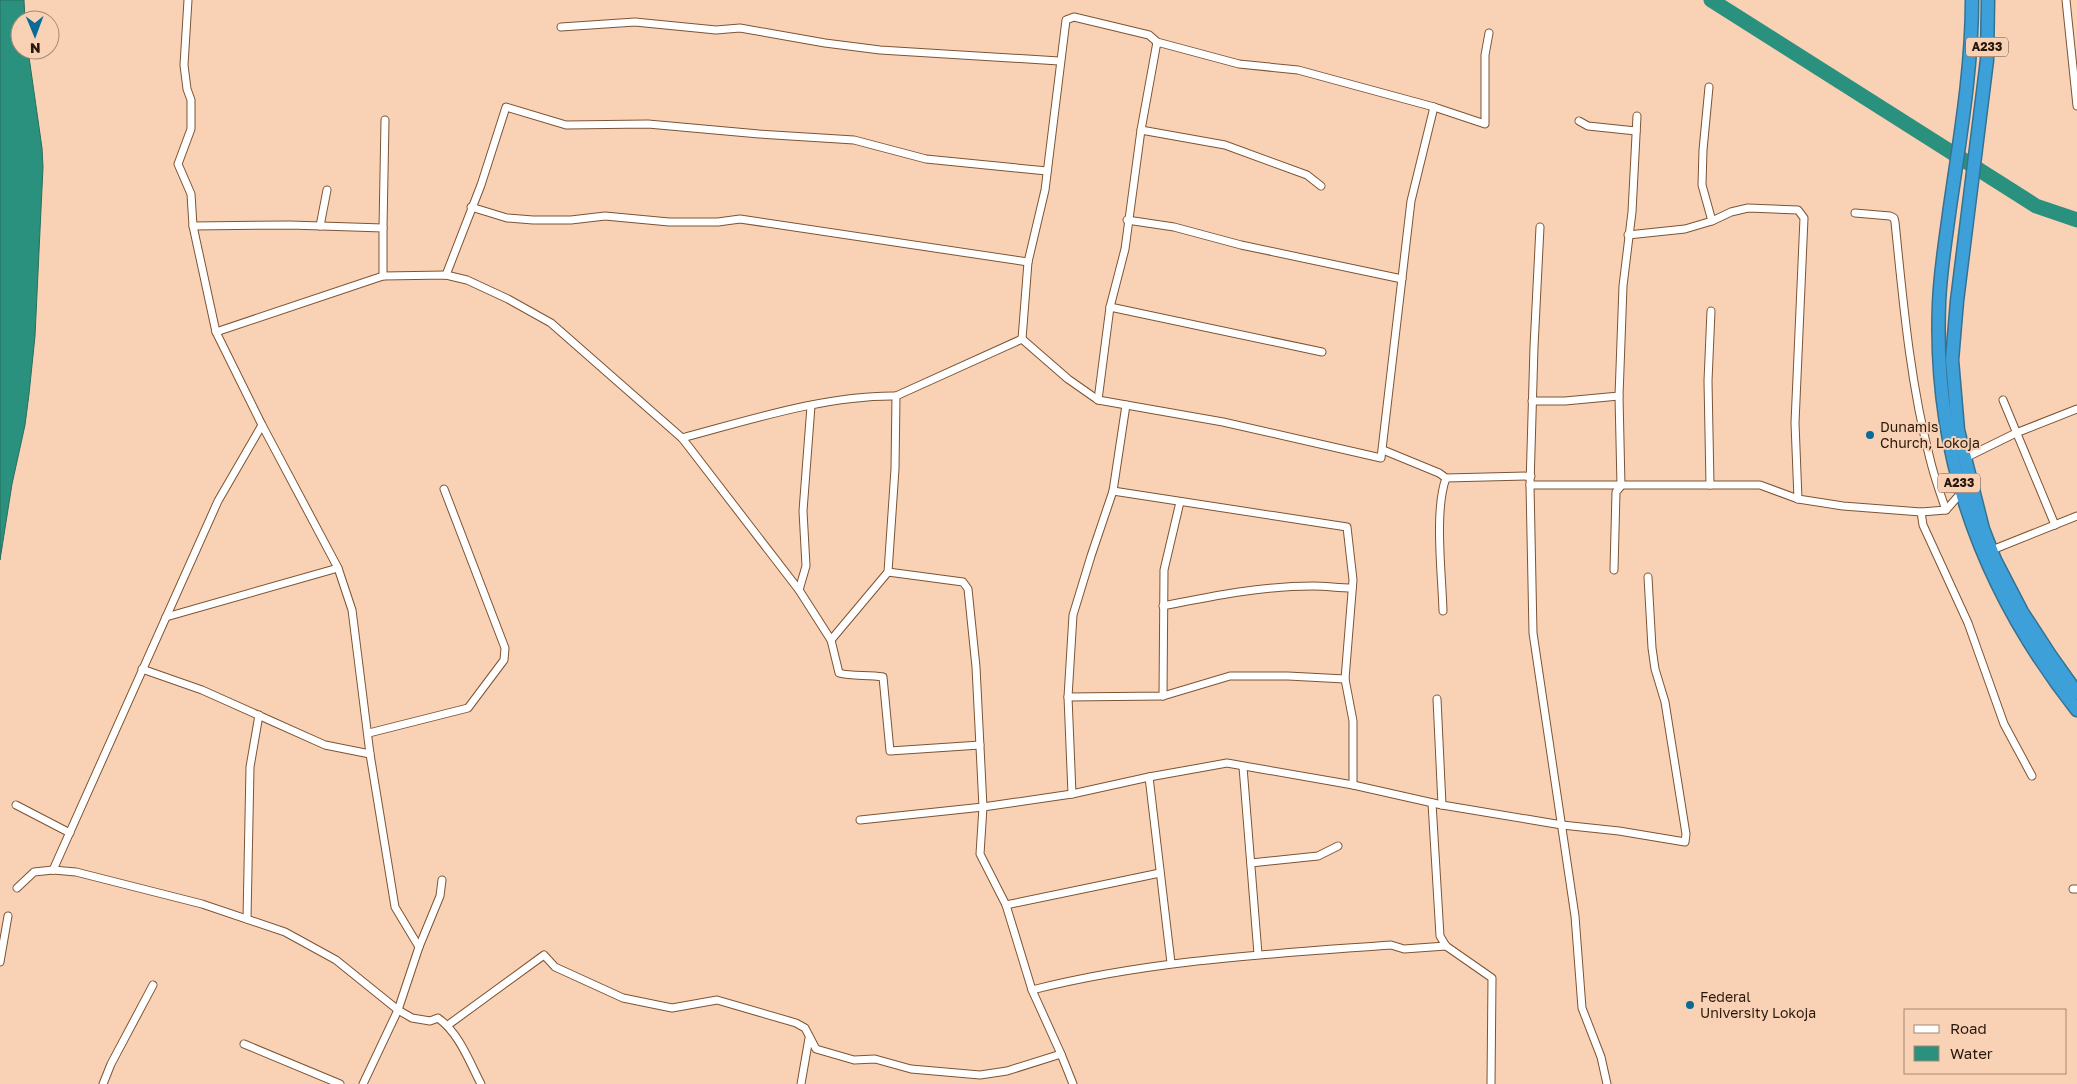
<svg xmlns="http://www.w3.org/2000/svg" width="2077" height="1084" font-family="'Golos Text',sans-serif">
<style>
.water{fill:#2b917f;stroke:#2b6d5c}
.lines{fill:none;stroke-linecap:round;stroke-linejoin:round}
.river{stroke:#2b917f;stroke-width:15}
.street-casing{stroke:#7d5433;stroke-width:9}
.highway-casing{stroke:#377190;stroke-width:15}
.street{stroke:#fff;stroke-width:7}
.highway{stroke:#3ea0d8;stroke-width:12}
.poi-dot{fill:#0a6b99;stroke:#f9d2b6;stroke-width:2}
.labels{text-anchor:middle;stroke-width:4;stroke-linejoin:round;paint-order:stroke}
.shield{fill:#f9d2b6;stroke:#68503e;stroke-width:1}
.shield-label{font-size:12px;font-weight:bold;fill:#2a190b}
.poi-label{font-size:14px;fill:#2a190b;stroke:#f9d2b6;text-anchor:start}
</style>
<rect width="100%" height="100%" fill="#f9d2b6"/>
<!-- water -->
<path class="water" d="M 0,0 L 24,0 L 25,20 L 20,20 L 20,50 L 28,50 L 42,148 L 43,167 L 35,336 L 29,394 L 25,425 L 12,484 L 0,560 Z"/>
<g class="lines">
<!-- river -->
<path class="river" d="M 1711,0 L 2036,206 L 2077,220"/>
<!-- street casing -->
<g class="street-casing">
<g id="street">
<path d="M 188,0 L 184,65 L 187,89 L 191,100 L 191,129 L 178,164 L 191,194 L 193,226"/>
<path d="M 2066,0 L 2077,106"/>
<path d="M 561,27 L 635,22 L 716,30 L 740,28 L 825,43 L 880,50 L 1059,61"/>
<path d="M 1709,87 L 1703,150 L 1702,185 L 1712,221"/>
<path d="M 1579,121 L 1588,126 L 1636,131"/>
<path d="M 1141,130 L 1225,145 L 1307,175 L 1321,186"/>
<path d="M 471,207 L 507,218 L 533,220 L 571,220 L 605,216 L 669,222 L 718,222 L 740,219 L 1028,262"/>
<path d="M 1855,213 L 1890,216 L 1894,218 L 1895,222 C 1903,301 1910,382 1930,459 C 1934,476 1940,493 1946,510"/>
<path d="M 1127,220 L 1174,227 L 1241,245 L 1402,279"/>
<path d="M 320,226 L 327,190"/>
<path d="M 383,228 L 385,120"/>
<path d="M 1628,235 L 1685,229 L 1712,221 L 1731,212 L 1748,208 L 1798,210 L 1804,218 L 1795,423 L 1798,499"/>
<path d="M 446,275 L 481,185 L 506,107 L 566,125 L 648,124 L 759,134 L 854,140 L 926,159 L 1047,171"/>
<path d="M 1110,307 L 1322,352"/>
<path d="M 216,332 L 383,276 L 446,275 L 467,280 L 508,299 L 551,323 L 682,438 L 799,590 L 831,640 L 888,572 L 895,469 L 896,396"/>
<path d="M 1022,339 L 1028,262 L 1045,190 L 1066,20 L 1074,17 L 1149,35 L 1157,42 L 1239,64 L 1298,70 L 1434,107 L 1485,124 L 1485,55 L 1489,33"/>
<path d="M 1022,339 L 1068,379 L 1098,400 L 1223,422 L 1381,458 L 1411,201 L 1434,107"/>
<path d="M 1098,400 L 1110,307 L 1125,249 L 1141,130 L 1157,42"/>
<path d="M 2003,400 L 2055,525"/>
<path d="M 1532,401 L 1565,401 L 1619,396"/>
<path d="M 682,438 C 750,420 826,395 896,396 L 1022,339"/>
<path d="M 1383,450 L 1439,473 L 1446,478 L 1531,476"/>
<path d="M 1965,458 L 2016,433 L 2077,409"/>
<path d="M 1530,485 L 1534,347 L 1540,227"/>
<path d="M 1710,485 L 1708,381 L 1711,311"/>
<path d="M 1113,491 L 1347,527 L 1353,580 L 1345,679 L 1353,721 L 1353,785"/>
<path d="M 1921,512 L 1923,525 L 1968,623 L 2004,724 L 2032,776"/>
<path d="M 1992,550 L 2077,516"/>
<path d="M 1614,570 L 1616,492 L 1621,486 L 1619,396 L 1623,286 L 1632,212 L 1637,116"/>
<path d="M 888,572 L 963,582 L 968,589 L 976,667 L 983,807 L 980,854 L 1006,905 L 1032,990 L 1061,1054 L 1073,1084"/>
<path d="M 799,590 L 806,566 L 803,511 L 811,406"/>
<path d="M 1163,606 C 1213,596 1262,586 1313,586 C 1326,586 1339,588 1352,588"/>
<path d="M 1443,611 C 1442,574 1434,511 1446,478"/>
<path d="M 166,617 L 338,568"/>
<path d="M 831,640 L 839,673 C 853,677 868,674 883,677 L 890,751 L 980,745"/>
<path d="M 142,669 L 202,690 L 325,745 L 370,754"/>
<path d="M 1163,696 L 1164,570 L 1180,502"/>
<path d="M 1068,697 L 1163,696 L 1230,676 L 1288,676 L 1345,679"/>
<path d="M 1437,699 L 1442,805"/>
<path d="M 369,733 L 468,708 L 504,660 L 505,648 L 444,489"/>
<path d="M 1243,767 L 1258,954"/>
<path d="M 1149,777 L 1171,963"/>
<path d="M 1072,794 L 1068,697 L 1073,615 L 1091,556 L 1113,491 L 1126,405"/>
<path d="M 1432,803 L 1440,936 L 1446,946 L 1492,978 L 1491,1084"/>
<path d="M 16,805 L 70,833"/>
<path d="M 860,820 L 983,807 L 1072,794 L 1149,777 L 1227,763 L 1353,785 L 1442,805 L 1562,825 L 1619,831 L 1685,842 L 1686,834 L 1665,702 L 1655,669 L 1652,648 L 1648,577"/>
<path d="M 1251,863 L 1318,856 L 1338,846"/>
<path d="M 53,870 L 218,501 L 262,425"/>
<path d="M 17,888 L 34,872 L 53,870 L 76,872 L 202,904 L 285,932 L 336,960 L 398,1010 L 412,1018 L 430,1021 L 438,1018 C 459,1033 469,1061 481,1084"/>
<path d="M 2073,889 L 2077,889"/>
<path d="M 1006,905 L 1160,873"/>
<path d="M 247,919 L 250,767 L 259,715"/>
<path d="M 419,947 L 440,896 L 442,880"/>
<path d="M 0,962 L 8,916"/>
<path d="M 1032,990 C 1150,960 1270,954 1391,945 L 1404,949 L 1446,946"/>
<path d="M 448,1025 L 544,955 L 555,967 L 623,998 L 672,1008 L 717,1000 L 796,1023 L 805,1028 L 816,1049 L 854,1060 L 875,1059 L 911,1069 L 980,1075 L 1007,1071 L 1061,1054"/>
<path d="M 244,1044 L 340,1084"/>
<path d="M 103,1084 L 111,1064 L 153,985"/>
<path d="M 363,1084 L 398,1010 L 419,947 L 395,907 L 370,754 L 352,610 L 338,568 L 262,425 L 216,332 L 193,226 L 290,225 L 383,228 L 383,276"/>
<path d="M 801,1084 L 809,1038"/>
<path d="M 1607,1084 L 1601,1057 L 1582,1008 L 1575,916 L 1533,633 L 1530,485 L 1760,485 L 1798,499 L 1843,506 L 1921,512 L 1946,510 L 1961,493"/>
</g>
</g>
<!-- highway casing -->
<g class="highway-casing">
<g id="highway">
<path d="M 1972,0 C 1972,72 1959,143 1949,214 C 1945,244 1940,274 1939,304 C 1933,457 1983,591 2077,710"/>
<path d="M 1988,0 L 1987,60 L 1957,301 L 1952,360 L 1958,430 L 1983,529 L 1995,560 L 2022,612 L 2050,655 L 2077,693"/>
</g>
</g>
<!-- street -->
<use href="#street" class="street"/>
<!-- highway -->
<use href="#highway" class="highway"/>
</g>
<!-- markers -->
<g class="poi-dot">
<circle cx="1870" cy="435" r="5"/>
<circle cx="1690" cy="1005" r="5"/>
</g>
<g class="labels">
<!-- shield labels -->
<g class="shield">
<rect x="1966" y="37.5" width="42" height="19" rx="4"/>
<rect x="1938" y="473.5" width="42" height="19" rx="4"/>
</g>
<g class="shield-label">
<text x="1987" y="51">A233</text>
<text x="1959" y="487">A233</text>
</g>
<!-- poi labels -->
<g class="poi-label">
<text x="1880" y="432">Dunamis<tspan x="1880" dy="16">Church, Lokoja</tspan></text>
<text x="1700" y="1002">Federal<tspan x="1700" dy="16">University Lokoja</tspan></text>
</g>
</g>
<!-- legend -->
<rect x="1904" y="1009" width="162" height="65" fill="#f9d2b6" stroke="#a68872"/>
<rect x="1914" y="1025" width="25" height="8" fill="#ffffff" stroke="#a68872"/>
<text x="1950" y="1034" font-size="15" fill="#2a190b">Road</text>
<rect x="1914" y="1046" width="25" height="15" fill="#2b917f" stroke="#a68872"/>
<text x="1950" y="1059" font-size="15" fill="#2a190b">Water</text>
<!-- north arrow -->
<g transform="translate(35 35) rotate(179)"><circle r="24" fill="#f9d2b6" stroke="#a68872"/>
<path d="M0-4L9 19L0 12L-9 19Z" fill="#0a6b99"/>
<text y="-8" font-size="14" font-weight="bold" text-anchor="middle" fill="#2a190b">N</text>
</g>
</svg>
